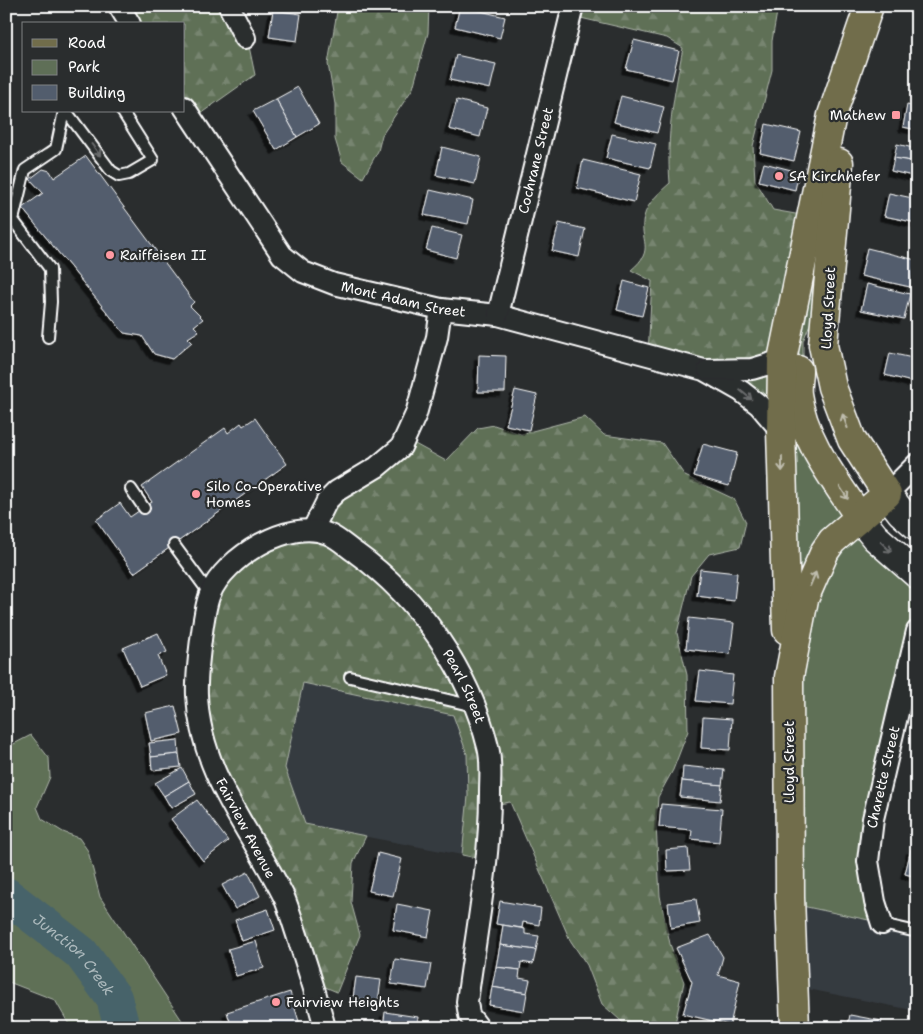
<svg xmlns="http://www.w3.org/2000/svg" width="923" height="1034" font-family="'Shantell Sans',sans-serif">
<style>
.built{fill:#363b41}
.green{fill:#5f6f57;stroke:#afb7ab}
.forest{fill:url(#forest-firs);stroke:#afb7ab}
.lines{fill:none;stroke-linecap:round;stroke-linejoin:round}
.river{stroke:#46646a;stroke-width:36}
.building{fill:#525d6d;stroke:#fff;filter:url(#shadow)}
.service-casing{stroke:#fff;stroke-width:14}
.minor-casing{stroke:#fff;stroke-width:24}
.secondary-casing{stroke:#fff;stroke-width:31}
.primary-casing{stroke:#fff;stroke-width:31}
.service{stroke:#2a2d2e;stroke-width:10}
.minor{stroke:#2a2d2e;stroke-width:20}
.secondary{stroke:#2a2d2e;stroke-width:28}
.primary{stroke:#716d4b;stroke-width:28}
.oneway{stroke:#6a6c6d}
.oneway2{stroke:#bfbdae}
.poi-dot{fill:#ff9aa2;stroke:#2a2d2e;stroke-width:2}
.labels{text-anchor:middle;stroke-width:4.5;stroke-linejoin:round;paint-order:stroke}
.poi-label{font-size:14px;fill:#fff;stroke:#2a2d2e;text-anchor:start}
.street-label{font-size:14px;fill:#fff;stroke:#2a2d2e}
.water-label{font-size:15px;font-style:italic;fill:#acb9bc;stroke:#2a2d2e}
</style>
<defs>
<pattern id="forest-firs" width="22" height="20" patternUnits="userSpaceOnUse" patternTransform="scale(1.25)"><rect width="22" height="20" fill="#5f6f57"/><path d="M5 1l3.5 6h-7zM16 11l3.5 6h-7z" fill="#778570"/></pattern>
<filter id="shadow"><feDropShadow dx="-4.5" dy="4.5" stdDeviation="0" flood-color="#0009"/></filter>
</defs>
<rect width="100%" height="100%" fill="#2a2d2e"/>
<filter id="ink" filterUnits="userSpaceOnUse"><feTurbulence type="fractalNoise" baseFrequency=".02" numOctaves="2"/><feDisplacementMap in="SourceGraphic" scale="10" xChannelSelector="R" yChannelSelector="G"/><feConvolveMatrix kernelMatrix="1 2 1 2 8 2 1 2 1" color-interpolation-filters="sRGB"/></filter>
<g filter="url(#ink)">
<!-- built -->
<g class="built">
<path d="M 302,683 L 454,715 L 467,754 L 468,796 L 462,855 L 305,825 L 285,768 Z"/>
<path d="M 802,906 L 917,931 L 917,1011 L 803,988 Z"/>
</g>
<!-- green -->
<g class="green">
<path d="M 835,221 L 821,297 L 803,341 L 803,392 L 811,432 L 917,575 L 917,636 L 875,819 L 883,923 L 802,906 L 784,380 L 801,286 Z"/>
<path d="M 31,735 L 49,758 L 50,777 L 37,807 L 42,819 L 63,832 L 79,838 L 88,851 L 100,897 L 187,1028 L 71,1028 L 55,1000 L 6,981 L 6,748 Z"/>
</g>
<!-- forest -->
<g class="forest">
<path d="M 117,6 L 231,6 L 247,37 L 255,75 L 190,121 L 184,111 L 184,24 L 128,24 Z"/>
<path d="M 338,6 L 429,6 L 428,33 L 413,88 L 382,135 L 378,151 L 363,178 L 342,162 L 335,139 L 335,104 L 328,64 Z"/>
<path d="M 574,6 L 778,6 L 772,41 L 772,70 L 753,146 L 755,180 L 773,210 L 835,221 L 801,286 L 787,436 L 741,392 L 648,355 L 652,281 L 631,270 C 657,249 638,240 644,217 C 647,203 660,192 670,183 C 666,135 674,95 683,48 L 667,38 L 572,16 Z"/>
<path d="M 585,417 L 604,435 L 662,443 L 685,476 L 734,499 L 746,522 L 740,547 L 709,554 L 691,576 L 677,633 L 687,675 L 688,731 L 673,770 L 658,797 L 656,825 L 660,896 L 670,944 L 684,982 L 674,1028 L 629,1028 L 602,1004 L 587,965 L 570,940 L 510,802 L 488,806 L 486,860 L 462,855 L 468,796 L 467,754 L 453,715 L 303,683 L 285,768 L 305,824 L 366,836 L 353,863 L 351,902 L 360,935 L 337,992 L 311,981 L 250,843 L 195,693 L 225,569 L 312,528 L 404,438 L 446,461 L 478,428 L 494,425 L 521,434 Z"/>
</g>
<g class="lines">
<!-- river -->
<path class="river" id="s1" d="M 6,895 L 81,953 L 114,998 L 122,1028"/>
</g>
<!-- building -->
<g class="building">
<path d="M 460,6 L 505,17 L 500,38 L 455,27 Z"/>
<path d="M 273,10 L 301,14 L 297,41 L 269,37 Z"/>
<path d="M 6,17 L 10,18 L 6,36 Z"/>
<path d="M 634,40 L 679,51 L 672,80 L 626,69 Z"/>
<path d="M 456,55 L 496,64 L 490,89 L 450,80 Z"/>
<path d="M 298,87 L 319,124 L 297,137 L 276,99 Z"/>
<path d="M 621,96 L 664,107 L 657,133 L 614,122 Z"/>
<path d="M 276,99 L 297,137 L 276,150 L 253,111 Z"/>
<path d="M 457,100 L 487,108 L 480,137 L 449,129 Z"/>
<path d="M 907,105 L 917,107 L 917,130 L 903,127 Z"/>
<path d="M 766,124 L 801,132 L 794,161 L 760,153 Z"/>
<path d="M 612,134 L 656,144 L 650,168 L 606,158 Z"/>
<path d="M 897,144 L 917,149 L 917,162 L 894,158 Z"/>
<path d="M 442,147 L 481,157 L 475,184 L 436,175 Z"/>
<path d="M 86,156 L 194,302 L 190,306 L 203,319 L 194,326 L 199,331 L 188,338 L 192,342 L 172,359 L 154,354 L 142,336 L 124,333 L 22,208 L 43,193 L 30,179 L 43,169 L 50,171 L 54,178 Z"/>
<path d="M 894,158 L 917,162 L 917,177 L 891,171 Z"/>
<path d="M 583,160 L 641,174 L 634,202 L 577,188 Z"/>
<path d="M 764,163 L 799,172 L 795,190 L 759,181 Z"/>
<path d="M 430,190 L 473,200 L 468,224 L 424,215 Z"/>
<path d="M 889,193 L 917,199 L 917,223 L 884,216 Z"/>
<path d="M 559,223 L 585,229 L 579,257 L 552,251 Z"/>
<path d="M 432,228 L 462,235 L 456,258 L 426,250 Z"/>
<path d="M 867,248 L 916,260 L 910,287 L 861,276 Z"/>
<path d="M 624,281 L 649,288 L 642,316 L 617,310 Z"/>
<path d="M 867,284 L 910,294 L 904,319 L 861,310 Z"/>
<path d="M 890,353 L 917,359 L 912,382 L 885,375 Z"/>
<path d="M 479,355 L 506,356 L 505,392 L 478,392 Z"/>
<path d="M 515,390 L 537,395 L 529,430 L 506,425 Z"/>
<path d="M 255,418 L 287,464 L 134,573 L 96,520 L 120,503 L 130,517 L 152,502 L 142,487 L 225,428 L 228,433 L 241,423 L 243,426 Z"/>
<path d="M 703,444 L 737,453 L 729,486 L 694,476 Z"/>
<path d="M 700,569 L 737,573 L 734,601 L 697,596 Z"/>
<path d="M 689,618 L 734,623 L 730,654 L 686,649 Z"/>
<path d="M 158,633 L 167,652 L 158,656 L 166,675 L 140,686 L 123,648 Z"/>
<path d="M 700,671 L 733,675 L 730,704 L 696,701 Z"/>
<path d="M 175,706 L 182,734 L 151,741 L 145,713 Z"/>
<path d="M 703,717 L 732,719 L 730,750 L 701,748 Z"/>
<path d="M 178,740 L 179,754 L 151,757 L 149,743 Z"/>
<path d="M 179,754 L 181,767 L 152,770 L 151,757 Z"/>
<path d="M 683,766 L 724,770 L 722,785 L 682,781 Z"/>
<path d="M 182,768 L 189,781 L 164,796 L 155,783 Z"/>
<path d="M 189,781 L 196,794 L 171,808 L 164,796 Z"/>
<path d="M 682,781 L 722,785 L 720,801 L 680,797 Z"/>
<path d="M 197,800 L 228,841 L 203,861 L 171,819 Z"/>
<path d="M 661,804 L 722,809 L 719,842 L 691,839 L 692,830 L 659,827 Z"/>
<path d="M 688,848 L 690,870 L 667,871 L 666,850 Z"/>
<path d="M 911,849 L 917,851 L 917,877 L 905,874 Z"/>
<path d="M 378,853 L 402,859 L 393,896 L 369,891 Z"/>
<path d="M 248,872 L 260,896 L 235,909 L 222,885 Z"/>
<path d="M 696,899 L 700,923 L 671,928 L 668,903 Z"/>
<path d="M 500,901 L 541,908 L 539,925 L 523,922 L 522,928 L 496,924 Z"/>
<path d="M 397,904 L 433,911 L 428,937 L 393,930 Z"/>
<path d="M 268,909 L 275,930 L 242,941 L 235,920 Z"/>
<path d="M 503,925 L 525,929 L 525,934 L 539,936 L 536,950 L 500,945 Z"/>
<path d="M 710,935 L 723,957 L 718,975 L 740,981 L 730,1025 L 683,1014 L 692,982 L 676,948 Z"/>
<path d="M 256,941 L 264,968 L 236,976 L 228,949 Z"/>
<path d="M 500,945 L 536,950 L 533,964 L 521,962 L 520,970 L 496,967 Z"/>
<path d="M 395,959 L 431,964 L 427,989 L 391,984 Z"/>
<path d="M 496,967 L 520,970 L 519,978 L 530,980 L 527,993 L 492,987 Z"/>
<path d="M 356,977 L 381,980 L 378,1002 L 353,998 Z"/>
<path d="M 492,987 L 527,993 L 524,1011 L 489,1005 Z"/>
<path d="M 290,992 L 301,1028 L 232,1028 L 227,1012 Z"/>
<path d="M 6,1010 L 17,1028 L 6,1028 Z"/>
<path d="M 385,1012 L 418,1017 L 417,1028 L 383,1028 Z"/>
<path d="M 850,1015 L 882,1021 L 880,1028 L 847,1028 Z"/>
</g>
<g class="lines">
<!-- service casing -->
<g class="service-casing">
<g id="service">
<path d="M 66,111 L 111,171 L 119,176 L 129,174 L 153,160 L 122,111"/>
<path d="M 48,337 L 51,302 L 50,269 L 13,220 L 25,170 L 56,149 L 64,111"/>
<path d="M 131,489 L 144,508"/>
<path d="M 174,545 L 210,594"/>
<path d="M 350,677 L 474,706"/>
<path d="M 882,924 L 917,932"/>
</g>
</g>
<!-- minor casing -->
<g class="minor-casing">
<g id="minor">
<path d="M 119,6 L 130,24"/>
<path d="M 229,6 L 245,38"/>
<path id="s2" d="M 184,107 L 282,255 L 303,272 L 334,284 L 441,309 L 498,315 L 704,370 L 741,391 L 759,405 L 781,431"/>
<path id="s3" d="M 498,315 L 573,6"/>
<path d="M 708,370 L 752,369 L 782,360"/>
<path d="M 887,494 L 917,464"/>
<path d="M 313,529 L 327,501 L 337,491 L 377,467 L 401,447 L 416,414 L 437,337 L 441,309"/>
<path id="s4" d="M 882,924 L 875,902 L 868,861 L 873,819 L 917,631"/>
<path id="s5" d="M 325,1028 C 317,996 307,966 297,935 C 293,923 289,909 284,897 C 251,830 200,774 197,695 C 196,676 203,611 210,594 C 225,557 290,518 328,534 C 338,538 347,547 356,553 C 419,598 470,672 488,747 C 492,762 490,778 490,793 C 490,864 476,932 467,1002 L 469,1015 L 479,1028"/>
</g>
</g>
<!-- secondary casing -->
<g class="secondary-casing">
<g id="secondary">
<path d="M 887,494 L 901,512 L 917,526"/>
<path d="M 860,518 L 875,537 L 917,574"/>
</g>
</g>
<!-- primary casing -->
<g class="primary-casing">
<g id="primary">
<path d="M 798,370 C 798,378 796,386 797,394 C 803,440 835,480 860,518"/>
<path d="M 787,630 L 781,431 L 782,360 L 832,115 L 869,6"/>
<path d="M 795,1028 L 790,897 L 789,677 L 804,599 L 825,551 L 832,541 L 887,494 L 852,440 L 832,387 L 823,345 L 839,163"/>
</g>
</g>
<!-- service -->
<use href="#service" class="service"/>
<!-- minor -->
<use href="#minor" class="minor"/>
<!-- secondary -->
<use href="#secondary" class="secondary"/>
<!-- primary -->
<use href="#primary" class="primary"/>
</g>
<!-- one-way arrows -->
<defs><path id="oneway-shaft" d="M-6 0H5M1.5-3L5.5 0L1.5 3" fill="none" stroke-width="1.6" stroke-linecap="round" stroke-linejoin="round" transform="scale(1.25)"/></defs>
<g class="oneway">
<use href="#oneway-shaft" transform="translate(96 150) rotate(53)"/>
<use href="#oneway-shaft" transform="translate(746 395) rotate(39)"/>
<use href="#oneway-shaft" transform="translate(886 547) rotate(44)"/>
</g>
<g class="oneway2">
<use href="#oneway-shaft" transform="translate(845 421) rotate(-110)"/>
<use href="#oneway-shaft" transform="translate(782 464) rotate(89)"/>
<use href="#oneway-shaft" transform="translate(844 493) rotate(57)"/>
<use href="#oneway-shaft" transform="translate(813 579) rotate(-67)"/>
</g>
</g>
<!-- markers -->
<g class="poi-dot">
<rect x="891" y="110" width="10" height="10" rx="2.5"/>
<circle cx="779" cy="176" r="5"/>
<circle cx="110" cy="255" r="5"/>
<circle cx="196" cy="494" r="5"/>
<circle cx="276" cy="1002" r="5"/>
</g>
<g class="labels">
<!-- poi labels -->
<g class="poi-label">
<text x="886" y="120" text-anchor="end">Mathew</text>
<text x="789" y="181">SA Kirchhefer</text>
<text x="120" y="260">Raiffeisen II</text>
<text x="206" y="491">Silo Co-Operative<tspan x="206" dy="16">Homes</tspan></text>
<text x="286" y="1007">Fairview Heights</text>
</g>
<!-- street labels -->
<g class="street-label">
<text dy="5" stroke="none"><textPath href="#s3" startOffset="159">Cochrane Street</textPath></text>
<text dy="5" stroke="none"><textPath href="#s2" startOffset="309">Mont Adam Street</textPath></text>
<text transform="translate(828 308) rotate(-87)" y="5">Lloyd Street</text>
<text dy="5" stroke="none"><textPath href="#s5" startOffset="812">Pearl Street</textPath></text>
<text transform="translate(789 762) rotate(-90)" y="5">Lloyd Street</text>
<text dy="5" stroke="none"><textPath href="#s4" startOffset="150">Charette Street</textPath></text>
<text transform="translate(246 828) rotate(62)" y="5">Fairview Avenue</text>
</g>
<!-- water labels -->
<g class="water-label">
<text dy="5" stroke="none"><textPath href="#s1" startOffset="91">Junction Creek</textPath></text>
</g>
</g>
<!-- margin -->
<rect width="923" height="1034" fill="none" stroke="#2a2d2e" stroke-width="25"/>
<rect x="12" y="12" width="898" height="1009" fill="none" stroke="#fff" stroke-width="2" filter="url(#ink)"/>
<!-- legend -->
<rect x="22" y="22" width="162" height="90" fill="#2a2d2e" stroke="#7f8182"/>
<rect x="32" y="39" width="25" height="8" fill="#716d4b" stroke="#7f8182"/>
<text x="68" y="48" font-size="15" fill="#ffffff">Road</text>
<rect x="32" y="60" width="25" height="15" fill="#5f6f57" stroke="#7f8182"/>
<text x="68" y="72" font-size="15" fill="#ffffff">Park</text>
<rect x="32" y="85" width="25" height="15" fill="#525d6d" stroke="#7f8182"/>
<text x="68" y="98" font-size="15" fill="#ffffff">Building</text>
</svg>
